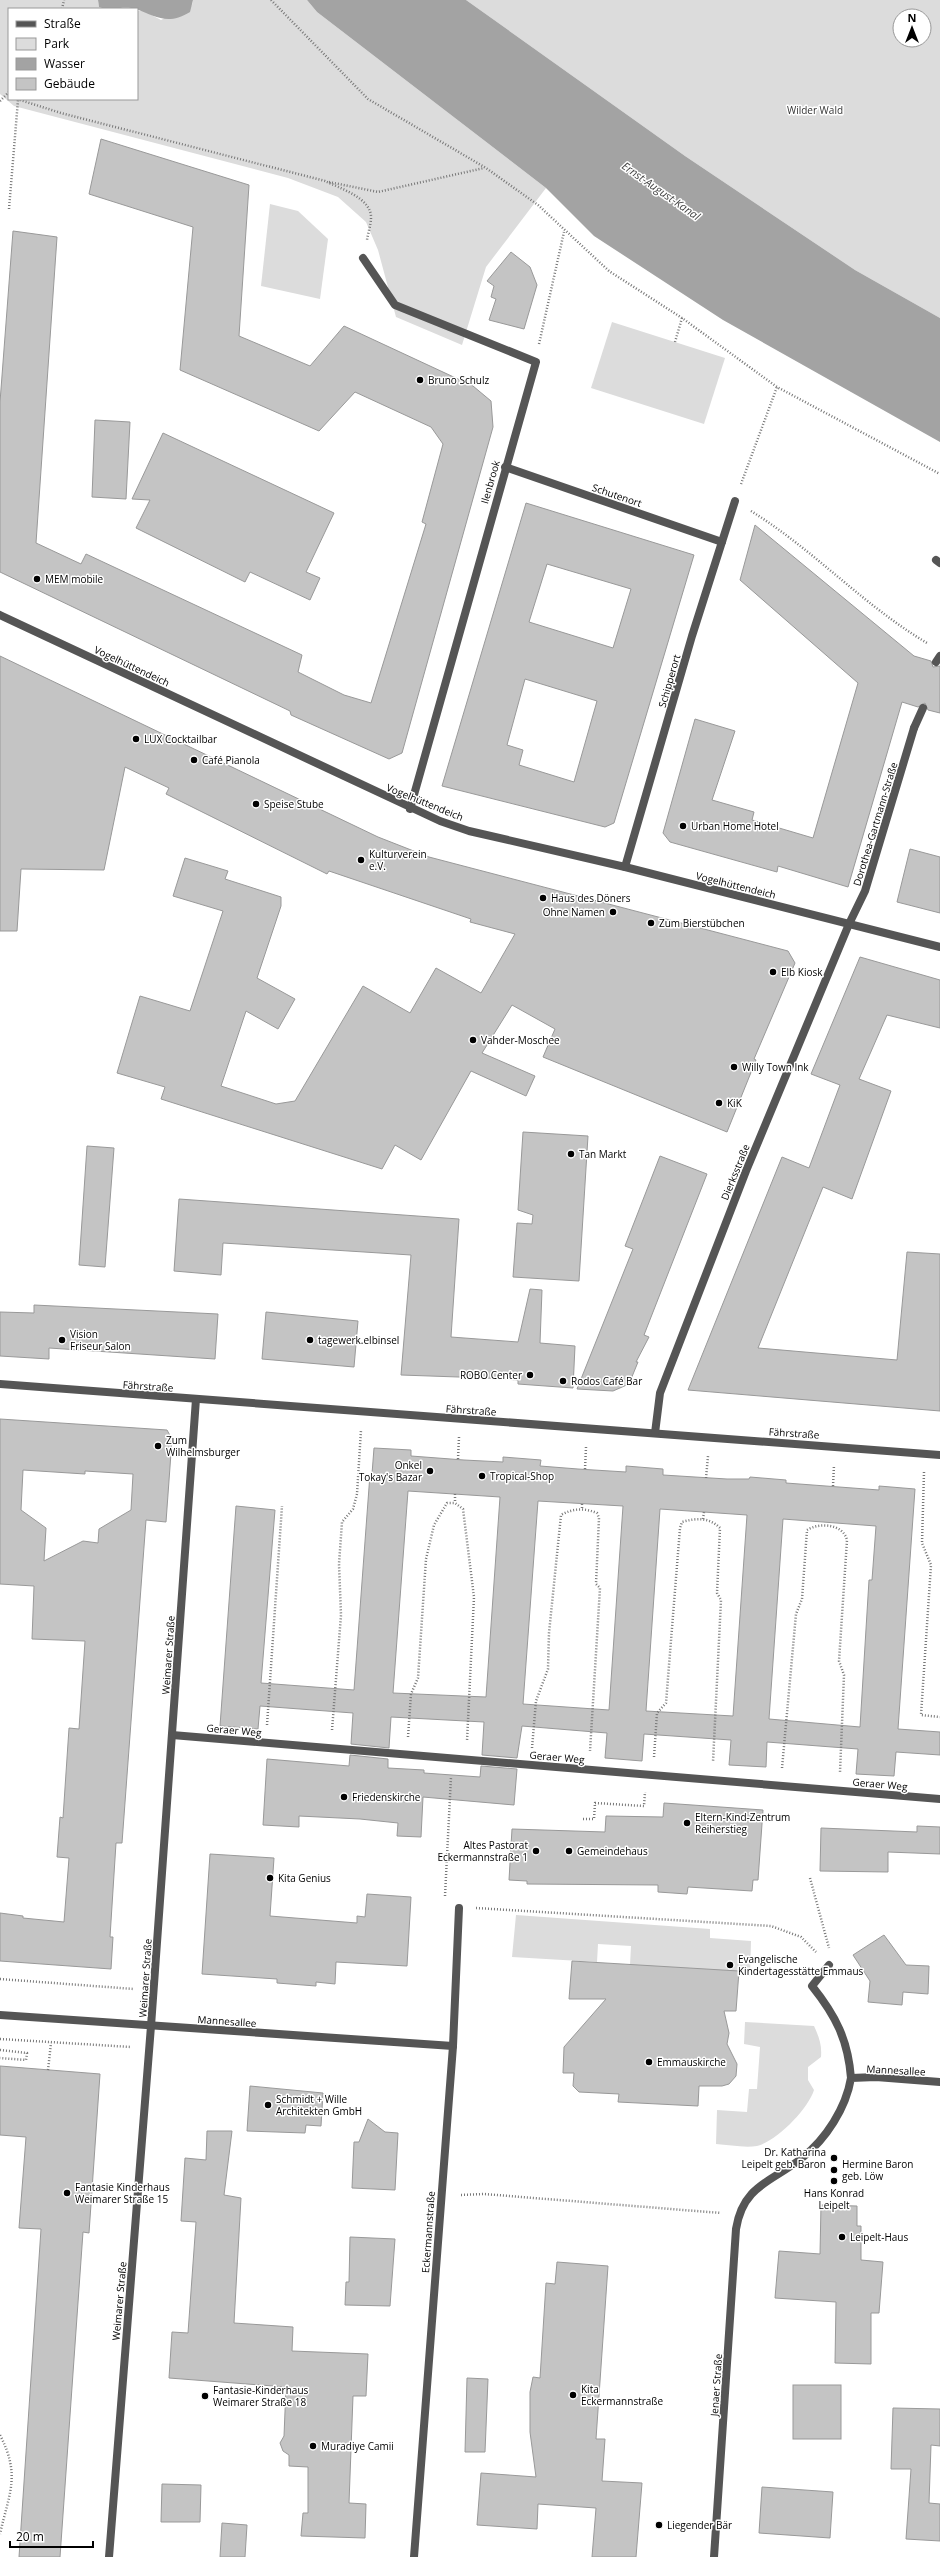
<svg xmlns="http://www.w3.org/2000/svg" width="940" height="2557" font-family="'Open Sans',sans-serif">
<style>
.green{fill:#dcdcdc;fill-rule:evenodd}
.water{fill:#a3a3a3}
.building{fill:#c4c4c4;stroke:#999;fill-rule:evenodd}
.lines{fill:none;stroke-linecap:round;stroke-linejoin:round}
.path{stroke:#777;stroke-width:2.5;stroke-dasharray:1 2;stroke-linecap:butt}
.lane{stroke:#555;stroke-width:8}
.street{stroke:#555;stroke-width:8}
.poi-dot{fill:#000;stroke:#fff;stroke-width:1.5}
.labels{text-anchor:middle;stroke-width:3;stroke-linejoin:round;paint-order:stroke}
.park-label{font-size:10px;fill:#333;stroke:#fff}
.poi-label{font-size:10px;fill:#000;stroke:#fff;text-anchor:start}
.street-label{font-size:10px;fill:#000;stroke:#fff}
.water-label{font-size:11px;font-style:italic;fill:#444;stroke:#fff}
</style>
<rect width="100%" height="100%" fill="#fff"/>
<!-- green -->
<g class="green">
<path d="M 0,0 L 98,0 L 99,7 L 105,9 L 9,9 L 9,99 L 137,99 L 137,11 L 144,11 L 161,20 L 192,5 L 193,0 L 307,0 L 317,12 L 546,188 L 486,267 L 462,345 L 396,317 L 378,250 L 366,222 L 338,197 L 288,178 L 14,106 L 0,94 Z"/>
<path d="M 466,0 L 940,0 L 940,318 L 855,270 L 685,156 ZM 900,16 L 924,16 L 924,40 L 900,40 Z"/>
<path d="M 270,204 L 298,211 L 328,239 L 320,299 L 261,286 Z"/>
<path d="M 612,322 L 725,358 L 704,424 L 591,388 Z"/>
<path d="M 516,1915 L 710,1929 L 710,1938 L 751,1941 L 750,1976 L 630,1965 L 631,1946 L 598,1944 L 597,1962 L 512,1957 Z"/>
<path d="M 745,2022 L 814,2026 C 819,2037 822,2045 821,2057 L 808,2067 L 808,2080 L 814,2090 C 808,2109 777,2141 757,2146 C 745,2148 729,2145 716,2144 L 717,2110 L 747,2112 L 749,2089 L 757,2089 L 760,2047 L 744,2044 Z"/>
</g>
<!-- water -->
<g class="water">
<path d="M 98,0 L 193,0 L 190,12 C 167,26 156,16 136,9 C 127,6 113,9 105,9 L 99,7 Z"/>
<path d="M 307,0 L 466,0 L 685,156 L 855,270 L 940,318 L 940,442 L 723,320 L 594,236 L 546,188 L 317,12 Z"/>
</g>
<!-- building -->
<g class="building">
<path d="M 101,139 L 249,185 L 239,336 L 310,366 L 344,326 L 473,386 L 491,401 L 493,427 L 402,753 L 389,759 L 291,715 L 290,711 L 0,572 L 0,402 L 13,231 L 57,237 L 36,543 L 81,564 L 86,554 L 302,655 L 298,672 L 344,695 L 371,703 L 426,524 L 422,522 L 443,444 L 431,427 L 355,392 L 319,431 L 180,370 L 193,227 L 89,194 Z"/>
<path d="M 511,252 L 530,267 L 537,285 L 524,329 L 489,320 L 496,299 L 491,297 L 494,286 L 487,281 Z"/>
<path d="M 95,420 L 130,422 L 126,499 L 92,497 Z"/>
<path d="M 163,433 L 334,513 L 306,572 L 320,578 L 310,600 L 250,572 L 245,582 L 136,528 L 150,500 L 132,499 Z"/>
<path d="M 526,503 L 694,555 L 614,823 L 605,827 L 442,786 ZM 547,564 L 631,589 L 613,648 L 529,622 ZM 525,679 L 597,701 L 574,782 L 519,765 L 523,750 L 507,745 Z"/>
<path d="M 755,525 L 914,656 L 931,661 L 933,667 L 940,666 L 940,713 L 928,710 L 925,703 L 918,707 L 902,702 L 848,887 L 778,866 L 777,872 L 670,842 L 663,833 L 695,719 L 735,731 L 712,800 L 754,812 L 752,820 L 813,838 L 858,683 L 740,580 Z"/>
<path d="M 0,656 L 378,837 L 429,857 L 788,951 L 795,963 L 754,1059 L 756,1060 L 727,1132 L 543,1057 L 555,1029 L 512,1005 L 482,1053 L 535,1076 L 526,1096 L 471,1071 L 421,1160 L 395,1145 L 382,1169 L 161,1099 L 165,1087 L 117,1073 L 140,996 L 190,1011 L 223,911 L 173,896 L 185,858 L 228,871 L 225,879 L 281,897 L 281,906 L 257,978 L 295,999 L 278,1029 L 246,1011 L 221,1086 L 276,1104 L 295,1101 L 363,986 L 410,1013 L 436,968 L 481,993 L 515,934 L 470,922 L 471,919 L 329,871 L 327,874 L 166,794 L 169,788 L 125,767 L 104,870 L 21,869 L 17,931 L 0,931 Z"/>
<path d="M 910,849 L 940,857 L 940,913 L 897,902 Z"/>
<path d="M 860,957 L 940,980 L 940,1028 L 887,1015 L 859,1079 L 891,1091 L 852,1199 L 823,1187 L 758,1348 L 897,1360 L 907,1252 L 940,1254 L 940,1411 L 688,1390 L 782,1157 L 809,1168 L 840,1085 L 811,1074 Z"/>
<path d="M 523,1132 L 588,1136 L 579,1281 L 513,1277 L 517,1223 L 532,1224 L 533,1215 L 518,1210 Z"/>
<path d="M 87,1146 L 114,1148 L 105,1267 L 79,1265 Z"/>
<path d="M 660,1156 L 707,1174 L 644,1335 L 649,1337 L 636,1362 L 638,1362 L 629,1384 L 613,1391 L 577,1389 L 633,1249 L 625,1246 Z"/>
<path d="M 179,1199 L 459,1219 L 451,1337 L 518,1342 L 530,1289 L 542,1290 L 540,1343 L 575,1346 L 573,1388 L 518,1384 L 518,1380 L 487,1378 L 401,1375 L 411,1255 L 223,1243 L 221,1275 L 174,1271 Z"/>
<path d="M 34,1305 L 218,1314 L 215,1359 L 49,1348 L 49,1359 L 0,1356 L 0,1312 L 34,1313 Z"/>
<path d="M 266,1312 L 358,1321 L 354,1367 L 262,1359 Z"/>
<path d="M 0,1419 L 167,1430 L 172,1439 L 166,1522 L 146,1520 L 122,1843 L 116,1843 L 110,1937 L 113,1937 L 111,1969 L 0,1961 L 0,1913 L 23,1916 L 23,1918 L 64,1922 L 69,1858 L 57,1857 L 60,1817 L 63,1818 L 69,1728 L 79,1729 L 85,1641 L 32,1639 L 34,1586 L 0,1584 ZM 23,1470 L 85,1474 L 85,1471 L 133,1474 L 131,1510 L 99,1529 L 98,1543 L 83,1541 L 44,1561 L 46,1528 L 21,1510 Z"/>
<path d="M 374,1448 L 411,1450 L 411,1456 L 464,1460 L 503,1462 L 503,1457 L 541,1460 L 540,1466 L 578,1469 L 626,1472 L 626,1466 L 663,1469 L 663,1475 L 727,1479 L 749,1479 L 750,1477 L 786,1480 L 786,1483 L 879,1490 L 879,1486 L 915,1489 L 898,1729 L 940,1732 L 940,1755 L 896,1752 L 894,1776 L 856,1774 L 858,1749 L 767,1742 L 766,1767 L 729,1765 L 731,1740 L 644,1734 L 642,1761 L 605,1758 L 607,1733 L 522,1726 L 517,1758 L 482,1755 L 484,1722 L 391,1717 L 389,1748 L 351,1744 L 353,1713 L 260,1706 L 258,1729 L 220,1726 L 236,1506 L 275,1510 L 261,1683 L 354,1690 L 370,1474 L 372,1474 ZM 408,1491 L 500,1497 L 486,1697 L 393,1693 ZM 538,1501 L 623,1506 L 609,1710 L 523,1704 ZM 660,1509 L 747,1515 L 733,1716 L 646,1711 ZM 783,1519 L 876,1526 L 872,1580 L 869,1580 L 860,1727 L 769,1719 Z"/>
<path d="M 350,1755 L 388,1759 L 388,1768 L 424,1770 L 424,1773 L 480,1777 L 481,1766 L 517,1769 L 514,1805 L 423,1797 L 421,1837 L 397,1836 L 398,1823 L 360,1819 L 299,1816 L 299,1827 L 263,1825 L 267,1759 L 349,1766 Z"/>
<path d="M 664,1803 L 763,1810 L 758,1880 L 753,1880 L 752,1891 L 688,1887 L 687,1894 L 658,1892 L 658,1885 L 527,1884 L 527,1881 L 509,1880 L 512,1829 L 605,1832 L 606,1816 L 663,1817 Z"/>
<path d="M 917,1826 L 940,1827 L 940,1854 L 888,1852 L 888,1872 L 820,1871 L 821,1828 L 917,1832 Z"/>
<path d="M 210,1854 L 274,1858 L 270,1916 L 357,1923 L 357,1916 L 365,1917 L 367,1894 L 411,1897 L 407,1966 L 336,1962 L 335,1984 L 316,1982 L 316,1986 L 277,1983 L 277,1979 L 202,1974 Z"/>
<path d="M 884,1935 L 906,1965 L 929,1966 L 928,1994 L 903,1992 L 902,2005 L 868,2002 L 870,1981 L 853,1955 Z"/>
<path d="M 572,1961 L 739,1971 L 736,2011 L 724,2011 L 729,2033 L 727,2044 L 737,2064 L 736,2076 L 729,2084 L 722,2086 L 699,2086 L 698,2106 L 618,2102 L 619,2094 L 579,2092 L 573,2086 L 574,2073 L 563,2073 L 564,2047 L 606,1999 L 569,1999 Z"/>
<path d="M 0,2066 L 100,2074 L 89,2233 L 83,2232 L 60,2557 L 19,2557 L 41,2229 L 19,2228 L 26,2137 L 0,2135 Z"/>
<path d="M 250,2086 L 323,2093 L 321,2126 L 306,2125 L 305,2133 L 247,2131 Z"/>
<path d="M 368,2119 L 385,2132 L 398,2133 L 395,2190 L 352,2188 L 354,2142 L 359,2142 Z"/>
<path d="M 207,2131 L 232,2131 L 224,2195 L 241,2198 L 234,2323 L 293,2327 L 292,2351 L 368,2354 L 366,2396 L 353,2396 L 349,2503 L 366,2504 L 365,2538 L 301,2536 L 303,2513 L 308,2513 L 308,2467 L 289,2466 L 289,2455 L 283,2451 L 280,2443 L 284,2436 L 286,2387 L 169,2378 L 172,2332 L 188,2333 L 196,2222 L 181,2221 L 185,2158 L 206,2160 Z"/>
<path d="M 821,2205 L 857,2206 L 857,2226 L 861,2226 L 861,2260 L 883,2262 L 879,2313 L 871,2313 L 871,2364 L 835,2363 L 836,2302 L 775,2298 L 779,2251 L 820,2254 Z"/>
<path d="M 350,2237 L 395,2239 L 390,2306 L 345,2305 L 346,2282 L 349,2282 Z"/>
<path d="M 557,2262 L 608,2266 L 596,2439 L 605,2439 L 602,2481 L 642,2483 L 636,2557 L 592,2557 L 596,2508 L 538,2504 L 537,2529 L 477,2525 L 481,2473 L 536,2477 L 530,2432 L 530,2392 L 533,2377 L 540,2378 L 546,2283 L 555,2284 Z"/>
<path d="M 467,2378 L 488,2379 L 485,2452 L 465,2452 Z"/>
<rect x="793" y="2385" width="48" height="54"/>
<path d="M 893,2408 L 940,2409 L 940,2446 L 931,2445 L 929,2503 L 940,2504 L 940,2541 L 906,2539 L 911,2469 L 891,2469 Z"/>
<path d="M 162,2484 L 201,2485 L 200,2522 L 161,2522 Z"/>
<path d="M 762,2487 L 833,2492 L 830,2538 L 759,2533 Z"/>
<path d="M 222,2523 L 247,2525 L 245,2557 L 220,2557 Z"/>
</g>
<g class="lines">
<!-- path -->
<g class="path">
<path d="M 271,0 L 368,99 L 486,168 L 538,205 L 609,271 L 682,318 L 777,387 L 940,474"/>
<path d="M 62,9 L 64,0"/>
<path d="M 17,99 L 61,113 L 325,181 C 339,188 372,198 371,218 C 371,225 368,233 367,240"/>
<path d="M 0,101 L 9,92"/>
<path d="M 329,182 L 378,192 L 484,168"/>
<path d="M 9,209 L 18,100"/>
<path d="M 675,342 L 682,318"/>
<path d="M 539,344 L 564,232"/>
<path d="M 741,484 L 777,387"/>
<path d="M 751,511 C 814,550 863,605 927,643"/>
<path d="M 458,1459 L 459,1437"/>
<path d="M 585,1469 L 586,1447"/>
<path d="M 924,1472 L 922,1543 L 931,1565 L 921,1715 L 940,1717"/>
<path d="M 706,1478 L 708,1456"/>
<path d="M 833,1486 L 834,1465"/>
<path d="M 455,1494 L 455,1503"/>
<path d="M 582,1504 L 582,1509"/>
<path d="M 703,1519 L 704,1512"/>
<path d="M 267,1725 L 282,1506"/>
<path d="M 332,1730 L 341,1615 L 339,1564 L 342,1522 L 353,1509 L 357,1494 L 361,1430"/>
<path d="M 408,1737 L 411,1694 L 418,1678 L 426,1559 L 434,1525 L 447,1503 L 455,1503 L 463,1509 L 474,1597 L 467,1741"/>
<path d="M 532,1748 L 536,1701 L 548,1669 L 549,1633 L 561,1515 C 573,1508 585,1508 597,1513 L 599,1518 L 596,1584 L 600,1588 L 590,1751"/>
<path d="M 654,1757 L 657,1713 L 666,1703 L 680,1528 L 682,1522 C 696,1518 709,1517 720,1528 L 717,1593 L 721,1600 L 713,1762"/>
<path d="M 782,1768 L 796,1614 L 802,1599 L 807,1530 C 820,1522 843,1524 847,1540 L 839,1661 L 844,1675 L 840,1772"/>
<path d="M 583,1819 L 594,1819 L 595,1803 L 644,1806 L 645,1792"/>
<path d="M 810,1878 L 829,1948"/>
<path d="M 445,1896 L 451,1777"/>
<path d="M 476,1908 L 771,1926 L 801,1937 L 816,1952"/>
<path d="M 0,1979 L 134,1989"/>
<path d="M 0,2039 L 131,2047"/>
<path d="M 0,2050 L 27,2053 L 26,2060 L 0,2058"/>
<path d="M 48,2070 L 51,2043"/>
<path d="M 461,2195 L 484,2194 L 721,2213"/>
<path d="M 0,2435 C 21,2476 9,2493 0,2534"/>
</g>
<!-- lane -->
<g class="lane">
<path d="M 936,560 L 940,563"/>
<path d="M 936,662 L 940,656"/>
<path d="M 914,728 L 923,708"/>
<path d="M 829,1965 L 812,1986 C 836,2016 848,2040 851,2078"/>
</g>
<!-- street -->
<g class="street">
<path d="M 363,258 L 395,305 L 536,362 L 410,809"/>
<path d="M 505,467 L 722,542"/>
<path d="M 0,615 L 440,821 L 469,831 L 625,867 L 940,947"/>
<path d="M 625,867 L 692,636 L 735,501"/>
<path d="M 0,1384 L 940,1455"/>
<path d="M 655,1433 L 660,1393 L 746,1171 L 849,924 L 865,891 L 914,728"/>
<path d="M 172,1735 L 940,1799"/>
<path d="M 0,2015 L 453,2046"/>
<path d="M 109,2557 L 151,2026 L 196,1399"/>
<path d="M 414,2557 L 453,2046 L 459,1908"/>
<path d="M 714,2557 L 736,2229 C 743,2185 772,2182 802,2158 C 826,2139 846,2108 851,2078 L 876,2077 L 940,2082"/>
</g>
</g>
<!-- markers -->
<g class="poi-dot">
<circle cx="420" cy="380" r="4"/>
<circle cx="37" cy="579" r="4"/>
<circle cx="136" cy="739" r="4"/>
<circle cx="194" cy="760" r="4"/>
<circle cx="256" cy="804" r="4"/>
<circle cx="683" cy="826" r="4"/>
<circle cx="361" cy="860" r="4"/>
<circle cx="543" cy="898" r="4"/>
<circle cx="613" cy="912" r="4"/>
<circle cx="651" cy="923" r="4"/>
<circle cx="773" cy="972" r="4"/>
<circle cx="473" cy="1040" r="4"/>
<circle cx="734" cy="1067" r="4"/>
<circle cx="719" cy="1103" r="4"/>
<circle cx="571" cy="1154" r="4"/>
<circle cx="62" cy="1340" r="4"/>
<circle cx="310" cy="1340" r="4"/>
<circle cx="530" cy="1375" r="4"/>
<circle cx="563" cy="1381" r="4"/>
<circle cx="158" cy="1446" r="4"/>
<circle cx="430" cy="1471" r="4"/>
<circle cx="482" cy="1476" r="4"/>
<circle cx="344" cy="1797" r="4"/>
<circle cx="687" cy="1823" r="4"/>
<circle cx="536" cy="1851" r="4"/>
<circle cx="569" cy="1851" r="4"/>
<circle cx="270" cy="1878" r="4"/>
<circle cx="730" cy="1965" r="4"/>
<circle cx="649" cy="2062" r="4"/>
<circle cx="268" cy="2105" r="4"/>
<circle cx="834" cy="2158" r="4"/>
<circle cx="834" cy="2170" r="4"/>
<circle cx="834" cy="2181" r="4"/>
<circle cx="67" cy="2193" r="4"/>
<circle cx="842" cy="2237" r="4"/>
<circle cx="573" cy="2395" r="4"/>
<circle cx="205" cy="2396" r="4"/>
<circle cx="313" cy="2446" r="4"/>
<circle cx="659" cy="2525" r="4"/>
</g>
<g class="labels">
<!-- park labels -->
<g class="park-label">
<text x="815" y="114">Wilder Wald</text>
</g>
<!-- poi labels -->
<g class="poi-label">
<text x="428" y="384">Bruno Schulz</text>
<text x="45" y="583">MEM mobile</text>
<text x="144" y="743">LUX Cocktailbar</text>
<text x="202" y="764">Café Pianola</text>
<text x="264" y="808">Speise Stube</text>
<text x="691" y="830">Urban Home Hotel</text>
<text x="369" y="858">Kulturverein<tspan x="369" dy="12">e.V.</tspan></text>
<text x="551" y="902">Haus des Döners</text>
<text x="605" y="916" text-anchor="end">Ohne Namen</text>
<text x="659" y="927">Zum Bierstübchen</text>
<text x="781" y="976">Elb Kiosk</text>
<text x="481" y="1044">Vahder-Moschee</text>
<text x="742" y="1071">Willy Town Ink</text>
<text x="727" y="1107">KiK</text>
<text x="579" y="1158">Tan Markt</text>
<text x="70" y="1338">Vision<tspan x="70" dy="12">Friseur Salon</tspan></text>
<text x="318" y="1344">tagewerk.elbinsel</text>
<text x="522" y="1379" text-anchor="end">ROBO Center</text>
<text x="571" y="1385">Rodos Café Bar</text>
<text x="166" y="1444">Zum<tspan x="166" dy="12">Wilhelmsburger</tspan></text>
<text x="422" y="1469" text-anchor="end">Onkel<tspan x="422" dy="12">Tokay's Bazar</tspan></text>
<text x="490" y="1480">Tropical-Shop</text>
<text x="352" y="1801">Friedenskirche</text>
<text x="695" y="1821">Eltern-Kind-Zentrum<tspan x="695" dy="12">Reiherstieg</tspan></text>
<text x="528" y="1849" text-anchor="end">Altes Pastorat<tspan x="528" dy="12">Eckermannstraße 1</tspan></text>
<text x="577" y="1855">Gemeindehaus</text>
<text x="278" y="1882">Kita Genius</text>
<text x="738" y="1963">Evangelische<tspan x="738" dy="12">Kindertagesstätte Emmaus</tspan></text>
<text x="657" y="2066">Emmauskirche</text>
<text x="276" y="2103">Schmidt + Wille<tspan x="276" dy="12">Architekten GmbH</tspan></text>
<text x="826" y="2156" text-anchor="end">Dr. Katharina<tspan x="826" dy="12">Leipelt geb. Baron</tspan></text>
<text x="842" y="2168">Hermine Baron<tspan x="842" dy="12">geb. Löw</tspan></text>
<text x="75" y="2191">Fantasie Kinderhaus<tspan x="75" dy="12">Weimarer Straße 15</tspan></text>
<text x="834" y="2197" text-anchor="middle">Hans Konrad<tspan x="834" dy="12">Leipelt</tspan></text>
<text x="850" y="2241">Leipelt-Haus</text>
<text x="581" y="2393">Kita<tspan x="581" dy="12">Eckermannstraße</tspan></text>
<text x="213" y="2394">Fantasie-Kinderhaus<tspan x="213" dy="12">Weimarer Straße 18</tspan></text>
<text x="321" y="2450">Muradiye Camii</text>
<text x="667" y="2529">Liegender Bär</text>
</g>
<!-- street labels -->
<g class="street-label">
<text transform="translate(490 482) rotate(-74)" y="4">Ilenbrook</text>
<text transform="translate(617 495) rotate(19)" y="4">Schutenort</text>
<text transform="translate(132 666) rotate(25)" y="4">Vogelhüttendeich</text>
<text transform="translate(669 681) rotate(-74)" y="4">Schipperort</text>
<text transform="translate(425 802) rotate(22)" y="4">Vogelhüttendeich</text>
<text transform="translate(875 824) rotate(-73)" y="4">Dorothea-Gartmann-Straße</text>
<text transform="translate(736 885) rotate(14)" y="4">Vogelhüttendeich</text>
<text transform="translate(735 1172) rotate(-68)" y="4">Dierksstraße</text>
<text transform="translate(148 1386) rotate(4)" y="4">Fährstraße</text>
<text transform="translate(471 1410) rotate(4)" y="4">Fährstraße</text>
<text transform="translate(794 1433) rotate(4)" y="4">Fährstraße</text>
<text transform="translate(168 1655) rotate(-86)" y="4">Weimarer Straße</text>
<text transform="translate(234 1730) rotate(5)" y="4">Geraer Weg</text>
<text transform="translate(557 1757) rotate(5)" y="4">Geraer Weg</text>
<text transform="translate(880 1784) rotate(5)" y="4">Geraer Weg</text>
<text transform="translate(145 1978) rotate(-86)" y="4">Weimarer Straße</text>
<text transform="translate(227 2021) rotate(4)" y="4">Mannesallee</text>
<text transform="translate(896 2070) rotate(3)" y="4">Mannesallee</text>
<text transform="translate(428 2232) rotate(-86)" y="4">Eckermannstraße</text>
<text transform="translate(119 2301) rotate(-85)" y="4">Weimarer Straße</text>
<text transform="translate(716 2385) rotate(-86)" y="4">Jenaer Straße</text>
</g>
<!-- water labels -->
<g class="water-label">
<text transform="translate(661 191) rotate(35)" y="4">Ernst-August-Kanal</text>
</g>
</g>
<!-- legend -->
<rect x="8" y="8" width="130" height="92" fill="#ffffff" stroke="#999999"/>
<rect x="16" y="21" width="20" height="6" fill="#555555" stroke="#999999"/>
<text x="44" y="28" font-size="12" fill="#000000">Straße</text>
<rect x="16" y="38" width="20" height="12" fill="#dcdcdc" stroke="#999999"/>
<text x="44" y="48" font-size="12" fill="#000000">Park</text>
<rect x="16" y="58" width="20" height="12" fill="#a3a3a3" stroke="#999999"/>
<text x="44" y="68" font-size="12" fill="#000000">Wasser</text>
<rect x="16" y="78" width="20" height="12" fill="#c4c4c4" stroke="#999999"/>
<text x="44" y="88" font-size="12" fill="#000000">Gebäude</text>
<!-- north arrow -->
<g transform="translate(912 28)"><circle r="19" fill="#ffffff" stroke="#999999"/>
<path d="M0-3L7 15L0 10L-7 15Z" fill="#000000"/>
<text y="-6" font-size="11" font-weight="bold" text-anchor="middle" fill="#000000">N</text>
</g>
<!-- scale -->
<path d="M10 2541v6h83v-6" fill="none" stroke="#000000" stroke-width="2"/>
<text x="16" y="2541" font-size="12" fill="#000000" stroke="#ffffff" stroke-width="3" paint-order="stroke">20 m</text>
</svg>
